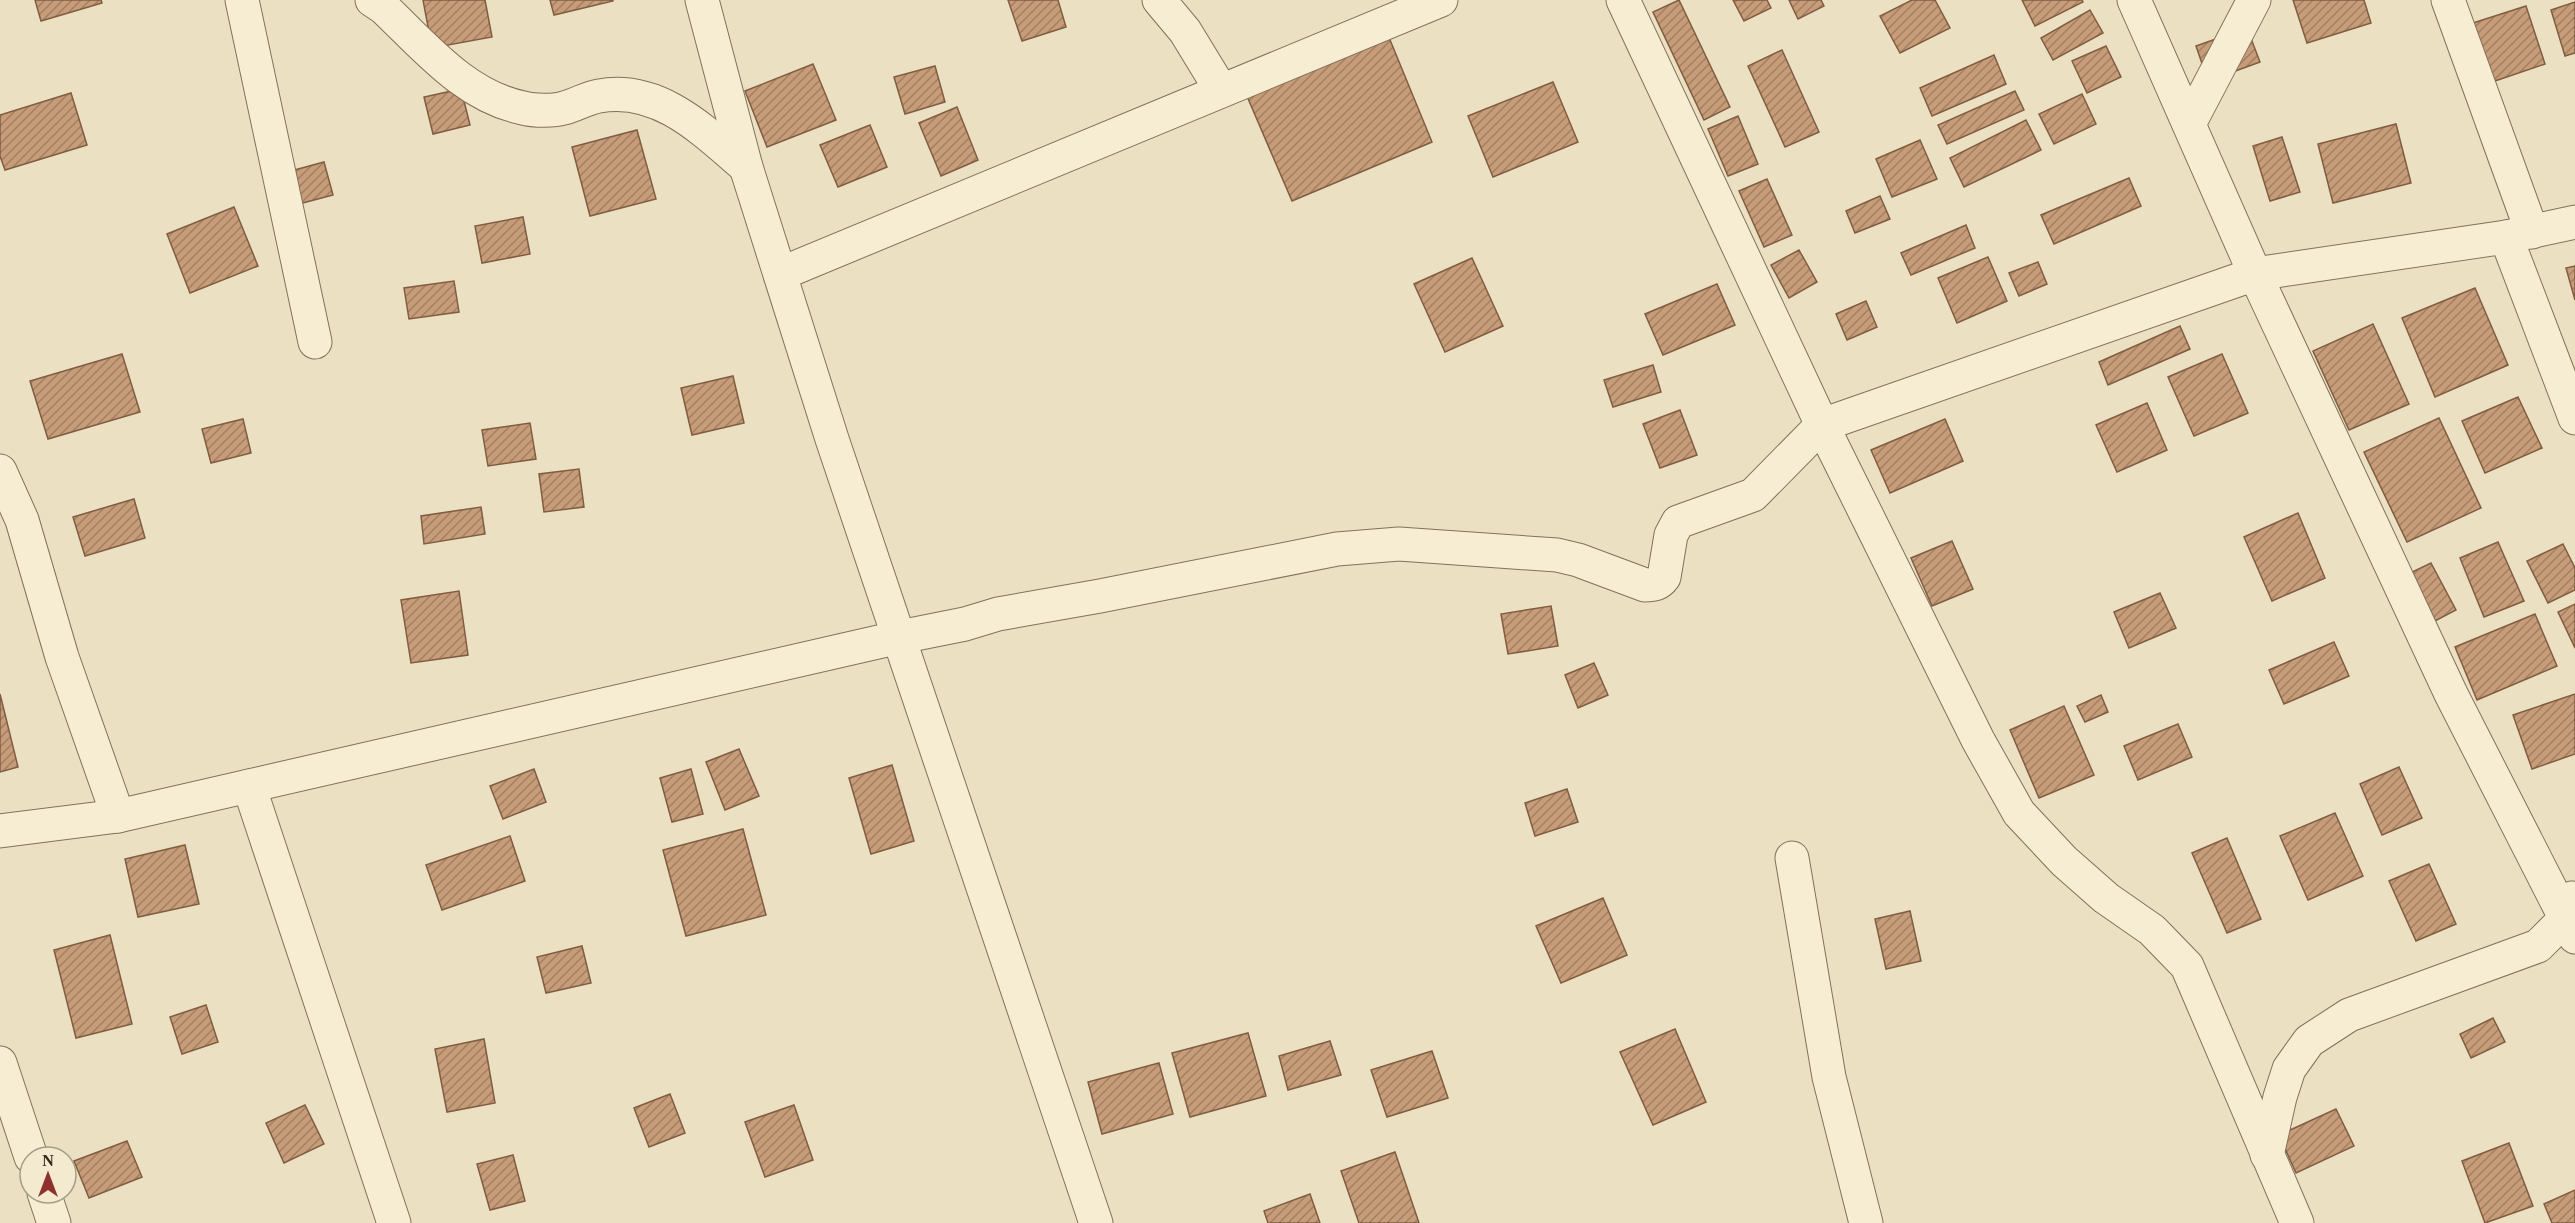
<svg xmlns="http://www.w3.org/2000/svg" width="2575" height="1223" font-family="Georgia,serif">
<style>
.building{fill:url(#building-hatch);stroke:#805d41;stroke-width:1.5}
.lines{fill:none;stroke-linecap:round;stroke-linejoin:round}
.minor-casing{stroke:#83715a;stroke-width:35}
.minor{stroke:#f6edd3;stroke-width:33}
</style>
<defs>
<pattern id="building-hatch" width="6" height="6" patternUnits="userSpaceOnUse" patternTransform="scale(1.5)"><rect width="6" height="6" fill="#c79c79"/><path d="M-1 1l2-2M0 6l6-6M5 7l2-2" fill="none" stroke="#a27f63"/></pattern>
</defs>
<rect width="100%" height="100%" fill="#ebe0c1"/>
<!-- building -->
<g class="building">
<path d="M 35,0 L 101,0 L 102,3 L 41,21 Z"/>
<path d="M 423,0 L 485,0 L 492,37 L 432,48 Z"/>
<path d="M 550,0 L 613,0 L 613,1 L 554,15 Z"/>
<path d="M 1008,0 L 1058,0 L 1066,27 L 1022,41 Z"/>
<path d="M 1679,0 L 1730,107 L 1704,120 L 1653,12 Z"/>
<path d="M 1733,0 L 1767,0 L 1771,8 L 1744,21 Z"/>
<path d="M 1789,0 L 1821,0 L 1824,6 L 1798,19 Z"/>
<path d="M 1912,0 L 1935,0 L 1950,28 L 1900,53 L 1880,16 Z"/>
<path d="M 2022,0 L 2082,0 L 2083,2 L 2035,26 Z"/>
<path d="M 2293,0 L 2364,0 L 2371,23 L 2307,43 Z"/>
<path d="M 2575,2 L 2575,53 L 2565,56 L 2551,10 Z"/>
<path d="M 2526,6 L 2545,64 L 2492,82 L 2473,23 Z"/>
<path d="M 2090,10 L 2103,33 L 2053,60 L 2041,38 Z"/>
<path d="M 2247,28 L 2260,62 L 2208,81 L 2196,46 Z"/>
<path d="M 1388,35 L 1432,142 L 1292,201 L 1246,94 Z"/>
<path d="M 2106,46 L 2121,77 L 2087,93 L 2072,61 Z"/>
<path d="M 1782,50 L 1819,132 L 1785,147 L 1748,66 Z"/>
<path d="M 1994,55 L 2006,84 L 1932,116 L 1920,88 Z"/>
<path d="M 813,64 L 836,120 L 767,147 L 745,91 Z"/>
<path d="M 935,66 L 945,102 L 905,114 L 894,77 Z"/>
<path d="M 1553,82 L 1578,142 L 1493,177 L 1468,116 Z"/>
<path d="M 461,89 L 470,125 L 433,134 L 424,97 Z"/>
<path d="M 2015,91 L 2024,110 L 1947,144 L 1938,125 Z"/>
<path d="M 71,93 L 87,145 L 5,170 L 0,156 L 0,115 Z"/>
<path d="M 2082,94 L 2096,124 L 2054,144 L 2039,114 Z"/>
<path d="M 957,107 L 978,160 L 941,176 L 919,123 Z"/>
<path d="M 1738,116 L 1758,164 L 1728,176 L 1708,129 Z"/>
<path d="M 2026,120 L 2041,150 L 1964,187 L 1950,158 Z"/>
<path d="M 2396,124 L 2411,183 L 2333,203 L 2318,144 Z"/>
<path d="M 870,125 L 887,167 L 838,187 L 820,145 Z"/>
<path d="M 637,130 L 656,199 L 590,216 L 572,147 Z"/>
<path d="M 2282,137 L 2300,192 L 2270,201 L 2253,146 Z"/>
<path d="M 1920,140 L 1937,179 L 1892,197 L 1876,159 Z"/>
<path d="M 324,162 L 333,195 L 295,205 L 287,172 Z"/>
<path d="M 2129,178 L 2141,206 L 2054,244 L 2041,215 Z"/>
<path d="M 1767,179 L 1792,235 L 1764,247 L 1739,191 Z"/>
<path d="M 1880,196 L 1890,219 L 1855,233 L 1846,211 Z"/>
<path d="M 234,207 L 258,266 L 190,293 L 167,234 Z"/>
<path d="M 523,217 L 530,254 L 482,263 L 475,226 Z"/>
<path d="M 1966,225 L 1975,248 L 1911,275 L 1901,253 Z"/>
<path d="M 1799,250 L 1817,282 L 1789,298 L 1771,265 Z"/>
<path d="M 1988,257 L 2007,301 L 1957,323 L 1938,278 Z"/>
<path d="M 1472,258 L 1503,326 L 1445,352 L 1414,284 Z"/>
<path d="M 2038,262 L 2047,284 L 2019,296 L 2009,273 Z"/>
<path d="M 2575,266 L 2575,300 L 2566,268 Z"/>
<path d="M 454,281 L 459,312 L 409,319 L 404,288 Z"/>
<path d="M 1717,284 L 1735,325 L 1663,355 L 1645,314 Z"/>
<path d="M 2475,288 L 2508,365 L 2435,397 L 2402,318 Z"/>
<path d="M 1866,301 L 1877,327 L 1847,340 L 1836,314 Z"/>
<path d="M 2373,324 L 2409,404 L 2349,430 L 2313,351 Z"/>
<path d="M 2180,326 L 2190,349 L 2108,385 L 2099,362 Z"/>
<path d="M 122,354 L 140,412 L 48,439 L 30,381 Z"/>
<path d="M 2222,354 L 2248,413 L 2194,436 L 2168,377 Z"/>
<path d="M 1653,365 L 1661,392 L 1613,407 L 1604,380 Z"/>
<path d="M 733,376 L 744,423 L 692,435 L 681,388 Z"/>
<path d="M 2518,397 L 2542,448 L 2485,473 L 2462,421 Z"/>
<path d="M 2147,403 L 2167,450 L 2117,472 L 2096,425 Z"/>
<path d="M 1680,410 L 1697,455 L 1660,468 L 1643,424 Z"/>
<path d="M 2439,418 L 2481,508 L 2407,542 L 2364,452 Z"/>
<path d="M 243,419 L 251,453 L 211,463 L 202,429 Z"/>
<path d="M 1945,419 L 1963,461 L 1890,493 L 1871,450 Z"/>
<path d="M 530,423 L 536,459 L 488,466 L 482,430 Z"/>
<path d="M 579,469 L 584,507 L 544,512 L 539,474 Z"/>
<path d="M 134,499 L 145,538 L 85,556 L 73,517 Z"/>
<path d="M 481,507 L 485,534 L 424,544 L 421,516 Z"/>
<path d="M 2298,513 L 2325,578 L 2272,601 L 2244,537 Z"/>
<path d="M 1952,541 L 1973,589 L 1932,606 L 1911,558 Z"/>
<path d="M 2498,542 L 2524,601 L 2484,617 L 2460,558 Z"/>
<path d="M 2563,544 L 2575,568 L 2575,590 L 2548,603 L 2527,561 Z"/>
<path d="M 2431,563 L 2456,610 L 2433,622 L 2408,574 Z"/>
<path d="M 459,591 L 468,655 L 411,663 L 401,600 Z"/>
<path d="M 2160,593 L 2176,628 L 2129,648 L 2114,612 Z"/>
<path d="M 2575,604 L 2575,648 L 2558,612 Z"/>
<path d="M 1551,606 L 1558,646 L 1508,654 L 1501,614 Z"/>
<path d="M 2535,614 L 2557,666 L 2477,700 L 2455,647 Z"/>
<path d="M 2334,642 L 2349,676 L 2284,704 L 2269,670 Z"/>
<path d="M 1594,663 L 1608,695 L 1578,708 L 1565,675 Z"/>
<path d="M 0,694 L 18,767 L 0,772 Z"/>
<path d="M 2575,694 L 2575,754 L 2532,769 L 2513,715 Z"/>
<path d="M 2101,695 L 2108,712 L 2085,722 L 2077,706 Z"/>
<path d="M 2064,706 L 2094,775 L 2039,798 L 2010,730 Z"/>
<path d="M 2178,724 L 2192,757 L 2138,780 L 2124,746 Z"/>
<path d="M 739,749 L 759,796 L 725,810 L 706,762 Z"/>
<path d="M 892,765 L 914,841 L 871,854 L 849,778 Z"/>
<path d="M 2399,767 L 2422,818 L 2382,835 L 2360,784 Z"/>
<path d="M 534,769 L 546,802 L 503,819 L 490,786 Z"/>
<path d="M 691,769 L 703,814 L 672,822 L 660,778 Z"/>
<path d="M 1567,789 L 1578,822 L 1535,836 L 1525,803 Z"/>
<path d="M 2335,813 L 2363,876 L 2308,900 L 2280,836 Z"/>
<path d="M 743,829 L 766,915 L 686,936 L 663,850 Z"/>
<path d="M 510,836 L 525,881 L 442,910 L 426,865 Z"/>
<path d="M 2227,838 L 2261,919 L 2227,933 L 2192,853 Z"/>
<path d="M 185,845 L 199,904 L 138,917 L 125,859 Z"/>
<path d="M 2429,864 L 2456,924 L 2416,941 L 2389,881 Z"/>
<path d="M 1603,898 L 1627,955 L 1561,983 L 1536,926 Z"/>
<path d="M 1910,911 L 1921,961 L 1886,969 L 1875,919 Z"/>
<path d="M 110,935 L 132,1024 L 76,1038 L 54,950 Z"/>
<path d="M 582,946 L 591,983 L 546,993 L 537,957 Z"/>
<path d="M 206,1005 L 218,1042 L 182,1054 L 170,1017 Z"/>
<path d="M 2493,1018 L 2505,1042 L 2471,1058 L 2460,1034 Z"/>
<path d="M 1675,1029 L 1706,1102 L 1653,1125 L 1620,1052 Z"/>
<path d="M 1248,1033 L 1266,1096 L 1190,1117 L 1172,1053 Z"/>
<path d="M 484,1039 L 495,1103 L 447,1112 L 435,1049 Z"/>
<path d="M 1330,1041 L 1341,1075 L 1288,1090 L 1279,1056 Z"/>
<path d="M 1432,1051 L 1448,1098 L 1387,1117 L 1371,1070 Z"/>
<path d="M 1159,1063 L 1173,1114 L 1102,1134 L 1088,1082 Z"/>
<path d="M 670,1094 L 685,1133 L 649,1147 L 634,1108 Z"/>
<path d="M 305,1105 L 324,1144 L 284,1163 L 266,1123 Z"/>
<path d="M 794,1105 L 813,1160 L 765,1177 L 745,1122 Z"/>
<path d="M 2336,1109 L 2354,1146 L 2296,1173 L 2279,1135 Z"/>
<path d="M 127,1141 L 142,1177 L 89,1198 L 74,1161 Z"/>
<path d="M 2509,1143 L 2533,1206 L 2485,1223 L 2462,1161 Z"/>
<path d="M 1395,1152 L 1419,1223 L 1359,1223 L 1341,1171 Z"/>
<path d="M 513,1155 L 525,1201 L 490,1210 L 477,1164 Z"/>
<path d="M 2575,1190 L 2575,1223 L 2552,1223 L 2544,1204 Z"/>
<path d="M 1310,1194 L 1320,1223 L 1268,1223 L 1264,1211 Z"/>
</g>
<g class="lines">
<!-- minor casing -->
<g class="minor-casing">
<g id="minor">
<path d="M 242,0 L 315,342"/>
<path d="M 372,0 L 384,8 C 425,47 465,96 523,108 C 534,111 554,111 564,108 C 576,105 587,98 599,96 C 659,85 704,131 746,167"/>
<path d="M 702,0 L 746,167 L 832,439 L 1096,1223"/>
<path d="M 1159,0 L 1185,31 L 1221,90"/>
<path d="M 1623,0 L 1822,425 L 1978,740 L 2019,813 L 2064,861 L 2106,898 L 2152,930 L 2187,966 L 2297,1223"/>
<path d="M 2134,0 L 2255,274 L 2451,694 L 2575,937"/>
<path d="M 2448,0 L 2532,232"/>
<path d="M 2189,124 L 2254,0"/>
<path d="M 2506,237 L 2575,418"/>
<path d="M 780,274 L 1441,0"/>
<path d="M 0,471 L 22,520 L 62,657 L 118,816"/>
<path d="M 249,786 L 394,1223"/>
<path d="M 0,831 L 118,816 L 900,637 L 965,624 L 998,614 L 1100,596 L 1337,549 L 1399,544 L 1557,555 L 1578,560 L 1645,585 C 1654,585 1659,584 1664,577 L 1671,535 L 1678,522 L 1753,495 L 1822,425 L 2255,274 L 2506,237 L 2575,222"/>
<path d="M 1792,858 L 1829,1077 L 1866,1223"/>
<path d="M 0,1063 L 31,1157"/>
<path d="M 2267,1155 L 2280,1097 L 2289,1069 L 2309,1041 L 2349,1015 L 2538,946 L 2566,918 L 2572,898"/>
<path d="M 44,1193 L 54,1223"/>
</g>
</g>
<!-- minor -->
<use href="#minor" class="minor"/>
</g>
<!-- north arrow -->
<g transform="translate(48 1175)"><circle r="28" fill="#f3ead0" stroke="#a69d88" stroke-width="1.5"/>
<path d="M0-4.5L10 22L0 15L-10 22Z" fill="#8e312e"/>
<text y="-9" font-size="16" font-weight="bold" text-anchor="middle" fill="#33291d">N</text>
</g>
</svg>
